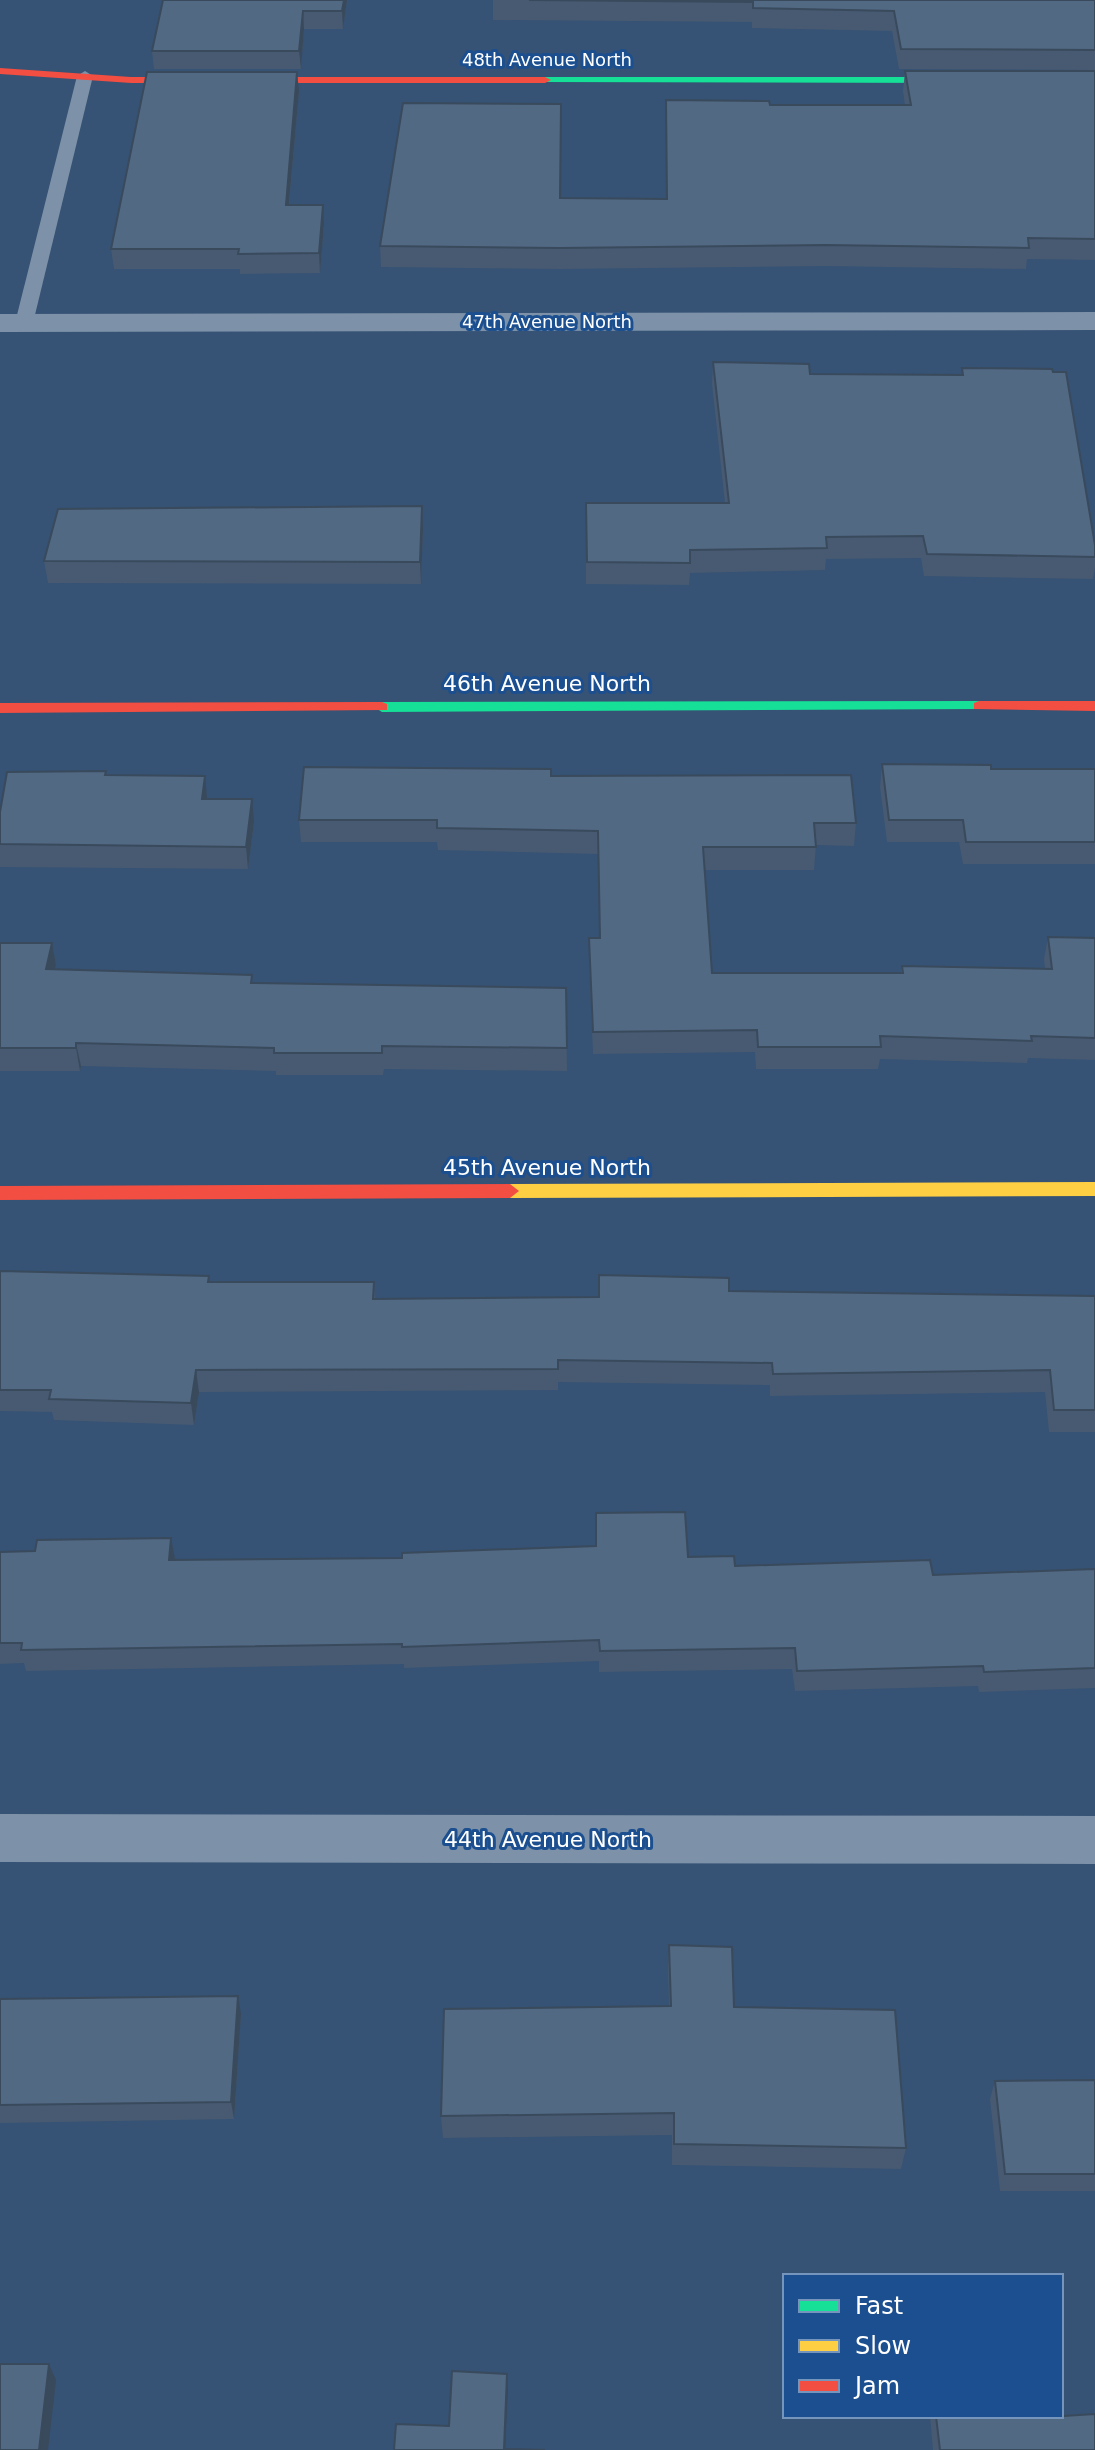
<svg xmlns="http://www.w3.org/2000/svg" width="1095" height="2450" font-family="'DejaVu Sans',sans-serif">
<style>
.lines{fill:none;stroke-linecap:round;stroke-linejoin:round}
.lane{fill:#7d92a8;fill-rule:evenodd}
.street{fill:#7d92a8;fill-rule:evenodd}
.fast{fill:#16e098;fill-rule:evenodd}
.slow{fill:#ffcf43;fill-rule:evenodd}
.jam{fill:#f24e42;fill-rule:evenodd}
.wall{fill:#475a72}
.shaded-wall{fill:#394a5c}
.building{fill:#526984;stroke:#394a5c;stroke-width:2}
.labels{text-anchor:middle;stroke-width:6;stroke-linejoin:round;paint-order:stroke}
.far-street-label{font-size:18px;fill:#fff;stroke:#1b4f8f}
.street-label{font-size:22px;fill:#fff;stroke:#1b4f8f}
</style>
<rect width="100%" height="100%" fill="#365274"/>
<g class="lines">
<!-- lane -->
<path class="lane" d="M 85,71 L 93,76 L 33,323 L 24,329 L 17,327 L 15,323 L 77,76 Z"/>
<!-- street -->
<g class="street">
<path d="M 1095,312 L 1095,330 L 0,332 L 0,314 Z"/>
<path d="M 0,1814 L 1095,1816 L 1095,1864 L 0,1862 Z"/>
</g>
<!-- fast -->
<g class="fast">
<path d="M 545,77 L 965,77 L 971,80 L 965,83 L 541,82 L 541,78 Z"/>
<path d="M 979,701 L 984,703 L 984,709 L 382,712 L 374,707 L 382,702 Z"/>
</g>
<!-- slow -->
<path class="slow" d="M 1095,1182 L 1095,1196 L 510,1198 L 501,1191 L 510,1184 Z"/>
<!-- jam -->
<g class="jam">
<path d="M 0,68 L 131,77 L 545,77 L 551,80 L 545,83 L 131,83 L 0,74 Z"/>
<path d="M 979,701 L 1095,701 L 1095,711 L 974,709 L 974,703 Z"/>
<path d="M 382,702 L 387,704 L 387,710 L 0,713 L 0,703 Z"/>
<path d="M 510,1184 L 519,1191 L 510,1198 L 0,1200 L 0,1186 Z"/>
</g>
</g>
<!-- wall -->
<g class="wall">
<path d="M 163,0 L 347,0 L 343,29 L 304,29 L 301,69 L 154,69 L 152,51 Z"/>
<path d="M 493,0 L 1095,0 L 1095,70 L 899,69 L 892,31 L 752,28 L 752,22 L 493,20 Z"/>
<path d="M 905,71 L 1095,71 L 1095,260 L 1027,259 L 1026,269 L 824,266 L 560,269 L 381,267 L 380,246 L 560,198 L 666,199 L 666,100 L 770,105 L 905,105 L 903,91 Z"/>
<path d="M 299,91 L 289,205 L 324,224 L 320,273 L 240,274 L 240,269 L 114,269 L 111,249 Z"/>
<path d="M 713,362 L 810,374 L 962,375 L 962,368 L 1095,545 L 1095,568 L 1093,579 L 924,576 L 921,558 L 826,559 L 825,570 L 690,573 L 689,585 L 586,584 L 586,503 L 725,503 L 712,384 Z"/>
<path d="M 422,506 L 423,528 L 421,584 L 48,583 L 44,561 Z"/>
<path d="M 882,764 L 991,769 L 1095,769 L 1095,864 L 963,864 L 959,842 L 887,842 L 880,787 Z"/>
<path d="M 106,771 L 106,775 L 207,799 L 254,822 L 248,869 L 0,867 L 0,812 Z"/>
<path d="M 551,776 L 856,823 L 854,846 L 816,845 L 814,870 L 704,870 L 712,973 L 901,973 L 902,966 L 1045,969 L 1044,959 L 1048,937 L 1095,938 L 1095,1060 L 1028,1058 L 1027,1063 L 880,1059 L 878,1069 L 756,1069 L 755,1052 L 593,1054 L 589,960 L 589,938 L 600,938 L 598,854 L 438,850 L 437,842 L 301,842 L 299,820 Z"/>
<path d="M 0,943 L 52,943 L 56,965 L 55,970 L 253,983 L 566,988 L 567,1071 L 384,1069 L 383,1075 L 276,1075 L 276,1071 L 81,1066 L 80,1071 L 0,1071 Z"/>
<path d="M 0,1271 L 210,1282 L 374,1282 L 375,1299 L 598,1297 L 729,1291 L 1095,1296 L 1095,1432 L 1049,1432 L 1045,1392 L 770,1396 L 770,1385 L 558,1382 L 558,1390 L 199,1392 L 194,1425 L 54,1420 L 52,1412 L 0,1411 Z"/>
<path d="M 596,1513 L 688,1557 L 735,1566 L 933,1575 L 1095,1569 L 1095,1688 L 979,1692 L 978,1686 L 795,1691 L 792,1669 L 599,1672 L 599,1661 L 404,1668 L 404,1664 L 26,1671 L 24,1663 L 0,1664 L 0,1552 L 175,1560 L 402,1558 L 595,1546 Z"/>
<path d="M 669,1945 L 734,2007 L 906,2148 L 901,2169 L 672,2165 L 672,2135 L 443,2138 L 441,2116 L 669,2006 L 668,1968 Z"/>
<path d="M 0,1999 L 241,2014 L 234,2119 L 0,2123 Z"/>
<path d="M 1095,2080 L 1095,2191 L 1000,2191 L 990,2099 L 995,2081 Z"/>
<path d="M 930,2416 L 1048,2416 L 1095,2450 L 933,2450 Z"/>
</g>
<!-- shaded-wall -->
<g class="shaded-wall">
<path d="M 344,0 L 347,0 L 343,29 L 342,11 Z"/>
<path d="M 303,11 L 304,29 L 301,69 L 299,51 Z"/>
<path d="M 297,72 L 299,91 L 287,225 L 286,205 Z"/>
<path d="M 323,205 L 324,224 L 320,273 L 319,253 Z"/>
<path d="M 422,506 L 423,528 L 421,584 L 420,562 Z"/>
<path d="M 205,776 L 207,798 L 205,822 L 202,799 Z"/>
<path d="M 252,799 L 254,822 L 248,869 L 246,847 Z"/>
<path d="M 52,943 L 56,965 L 50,992 L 46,969 Z"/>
<path d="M 76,1043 L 81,1066 L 80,1071 L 76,1048 Z"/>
<path d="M 196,1370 L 199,1392 L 194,1425 L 191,1403 Z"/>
<path d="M 171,1538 L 175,1559 L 173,1581 L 169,1560 Z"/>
<path d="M 238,1996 L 241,2014 L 234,2119 L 231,2102 Z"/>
<path d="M 49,2364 L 56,2380 L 48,2450 L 39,2450 Z"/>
<path d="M 507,2374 L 508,2390 L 505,2450 L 504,2450 Z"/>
</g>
<!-- building -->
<g class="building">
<path d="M 163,0 L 344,0 L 342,11 L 303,11 L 299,51 L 152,51 Z"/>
<path d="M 529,0 L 1095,0 L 1095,50 L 901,49 L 894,11 L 753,8 L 753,2 Z"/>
<path d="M 905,71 L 1095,71 L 1095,239 L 1028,238 L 1029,248 L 825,245 L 560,248 L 380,246 L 403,103 L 561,104 L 560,198 L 667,199 L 666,100 L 769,101 L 770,105 L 911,105 Z"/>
<path d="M 147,72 L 297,72 L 286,205 L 323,205 L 319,253 L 238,254 L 239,249 L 111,249 Z"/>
<path d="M 713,362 L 809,364 L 810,374 L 963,375 L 962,368 L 1052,369 L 1053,372 L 1066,372 L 1095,545 L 1095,557 L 927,554 L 923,536 L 826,537 L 827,548 L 690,550 L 690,563 L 587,562 L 586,503 L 729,503 Z"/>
<path d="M 422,506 L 420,562 L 44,561 L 58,509 Z"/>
<path d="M 882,764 L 991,765 L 991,769 L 1095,769 L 1095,842 L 966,842 L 963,820 L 889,820 Z"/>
<path d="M 304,767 L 551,769 L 551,776 L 851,775 L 856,823 L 814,823 L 816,847 L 703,847 L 712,973 L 903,973 L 902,966 L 1052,969 L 1048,937 L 1095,938 L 1095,1038 L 1031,1036 L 1032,1041 L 880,1036 L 881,1047 L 758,1047 L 757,1030 L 593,1032 L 589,938 L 600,938 L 598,831 L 437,828 L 437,820 L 299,820 Z"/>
<path d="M 106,771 L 105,775 L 205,776 L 202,799 L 252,799 L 246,847 L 0,844 L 0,812 L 7,772 Z"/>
<path d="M 0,943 L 52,943 L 46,969 L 252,975 L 251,983 L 566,988 L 567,1048 L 382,1046 L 382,1053 L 274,1053 L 274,1048 L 76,1043 L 76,1048 L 0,1048 Z"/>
<path d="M 0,1271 L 209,1276 L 208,1282 L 374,1282 L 373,1299 L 599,1297 L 599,1275 L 729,1278 L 729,1291 L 1095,1296 L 1095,1410 L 1054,1410 L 1050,1370 L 773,1374 L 772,1363 L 558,1360 L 558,1369 L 196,1370 L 191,1403 L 49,1399 L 51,1390 L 0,1390 Z"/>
<path d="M 685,1512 L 688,1557 L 734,1556 L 735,1566 L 930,1560 L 933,1575 L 1095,1569 L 1095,1668 L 984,1672 L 983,1666 L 797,1671 L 795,1648 L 600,1651 L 599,1640 L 402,1647 L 402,1644 L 21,1650 L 22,1643 L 0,1643 L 0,1552 L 35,1551 L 37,1540 L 171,1538 L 169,1560 L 402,1558 L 402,1553 L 596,1546 L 596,1513 Z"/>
<path d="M 669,1945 L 732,1947 L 734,2007 L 895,2010 L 906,2148 L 674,2144 L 674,2113 L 441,2116 L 444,2009 L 671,2006 Z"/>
<path d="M 238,1996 L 231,2102 L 0,2105 L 0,1999 Z"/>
<path d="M 1095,2080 L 1095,2174 L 1005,2174 L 995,2081 Z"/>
<path d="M 0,2364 L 49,2364 L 39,2450 L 0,2450 Z"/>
<path d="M 452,2371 L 507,2374 L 504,2449 L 545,2450 L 394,2450 L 396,2424 L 449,2426 Z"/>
<path d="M 1095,2414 L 1095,2450 L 940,2450 L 936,2416 L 1048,2417 Z"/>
</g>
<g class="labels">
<!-- far-street labels -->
<g class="far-street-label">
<text x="547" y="66">48th Avenue North</text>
<text x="547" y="328">47th Avenue North</text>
</g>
<!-- street labels -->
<g class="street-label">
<text x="547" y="691">46th Avenue North</text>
<text x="547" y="1175">45th Avenue North</text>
<text x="548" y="1847">44th Avenue North</text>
</g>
</g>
<!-- legend -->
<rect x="783" y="2274" width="280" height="144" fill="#1b4f8f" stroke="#7695bc" stroke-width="2"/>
<rect x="799" y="2300" width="40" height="12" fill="#16e098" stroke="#7695bc" stroke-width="2"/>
<text x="855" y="2314" font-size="24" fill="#ffffff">Fast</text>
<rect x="799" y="2340" width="40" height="12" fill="#ffcf43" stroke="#7695bc" stroke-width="2"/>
<text x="855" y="2354" font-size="24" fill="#ffffff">Slow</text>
<rect x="799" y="2380" width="40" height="12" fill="#f24e42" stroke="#7695bc" stroke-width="2"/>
<text x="855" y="2394" font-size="24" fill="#ffffff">Jam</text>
</svg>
